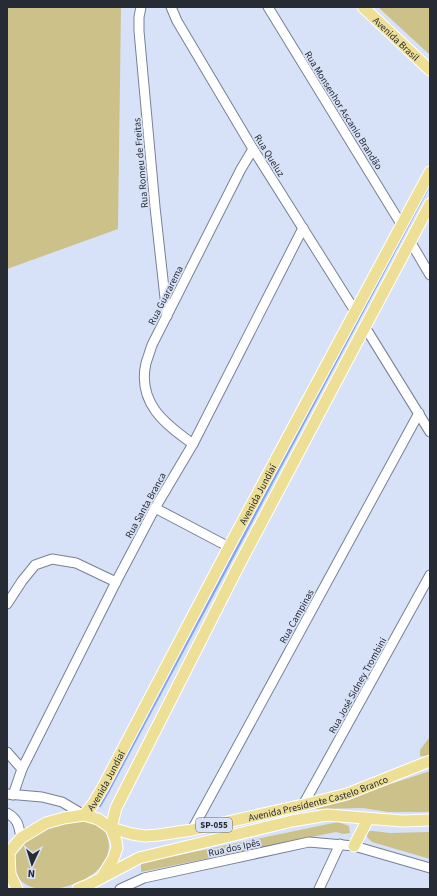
<svg xmlns="http://www.w3.org/2000/svg" width="437" height="896" font-family="'Source Sans 3',sans-serif">
<style>
.green{fill:#ccc189}
.lines{fill:none;stroke-linecap:round;stroke-linejoin:round}
.stream{stroke:#82a4f3;stroke-width:2.5}
.minor-casing{stroke:#778194;stroke-width:11}
.major-casing{stroke:#fff;stroke-width:13}
.minor{stroke:#fff;stroke-width:9}
.major{stroke:#eedf96;stroke-width:11}
.labels{text-anchor:middle;stroke-width:3.5;stroke-linejoin:round;paint-order:stroke}
.shield{fill:#d7e2f8;stroke:#5c626e;stroke-width:1}
.shield-label{font-size:9px;font-weight:bold;fill:#272b33}
.street-label{font-size:10px;fill:#272b33;stroke:#d7e2f8}
</style>
<rect width="100%" height="100%" fill="#d7e2f8"/>
<!-- green -->
<g class="green">
<path d="M 7,7 L 121,7 L 118,229 L 7,269 Z"/>
<path d="M 378,7 L 430,7 L 430,55 Z"/>
<path d="M 429,738 L 430,755 L 429,757 L 420,756 L 420,750 Z"/>
<path d="M 430,771 L 430,811 L 427,812 L 388,812 L 363,808 L 315,809 Z"/>
<path d="M 71,820 C 77,820 84,819 89,821 C 96,822 105,829 107,836 C 119,871 69,892 40,889 C 29,887 22,884 15,874 C 13,870 14,866 14,862 C 15,837 51,826 71,820 Z"/>
<path d="M 338,822 L 349,826 L 350,833 L 343,834 L 336,832 L 141,872 L 141,863 Z"/>
<path d="M 367,831 L 373,831 L 390,833 L 430,832 L 430,859 L 372,842 L 367,837 Z"/>
</g>
<g class="lines">
<!-- stream -->
<path class="stream" d="M 100,806 L 108,792 L 430,184"/>
<!-- minor casing -->
<g class="minor-casing">
<g id="minor">
<path d="M 141,7 L 139,17 L 139,31 L 155,207 L 167,316"/>
<path d="M 171,7 L 177,21 L 253,149 L 355,311"/>
<path d="M 268,7 L 401,224"/>
<path d="M 410,241 L 430,275"/>
<path d="M 365,327 L 430,432"/>
<path d="M 193,444 C 165,424 137,403 146,363 C 148,357 150,351 152,345 L 241,169 L 253,149"/>
<path d="M 155,508 L 229,547"/>
<path d="M 7,604 L 22,581 L 35,565 L 52,559 L 76,563 L 116,582"/>
<path d="M 7,752 L 22,769"/>
<path d="M 7,794 L 42,797 L 62,802 L 84,815"/>
<path d="M 13,795 L 22,769 L 116,582 L 155,508 L 193,444 L 303,228"/>
<path d="M 303,805 L 430,575"/>
<path d="M 7,813 C 18,819 19,826 21,838"/>
<path d="M 192,830 L 419,413"/>
<path d="M 120,889 L 144,878 L 309,842 L 354,846 L 430,868"/>
<path d="M 319,889 L 340,844"/>
</g>
</g>
<!-- major casing -->
<g class="major-casing">
<g id="major">
<path id="s1" d="M 363,7 L 430,70"/>
<path id="s2" d="M 84,815 L 93,804 L 103,787 L 229,547 L 430,172"/>
<path d="M 354,846 L 368,819"/>
<path d="M 9,854 L 10,874 L 17,889"/>
<path id="s3" d="M 7,855 L 21,838 L 46,823 L 64,818 L 84,815 L 98,819 L 111,828 L 132,834 L 145,836 L 158,835 L 192,830 L 303,805 L 347,794 L 430,761"/>
<path d="M 102,877 L 113,859 L 117,848 L 116,841 L 111,828 L 116,808 L 239,565 L 430,204"/>
<path d="M 78,889 L 88,885 L 139,858 L 292,821 L 327,815 L 403,821 L 430,820"/>
</g>
</g>
<!-- minor -->
<use href="#minor" class="minor"/>
<!-- major -->
<use href="#major" class="major"/>
</g>
<g class="labels">
<!-- shield labels -->
<rect class="shield" x="196" y="818" width="36" height="14" rx="3"/>
<g class="shield-label">
<text x="214" y="828">SP-055</text>
</g>
<!-- street labels -->
<g class="street-label">
<text dy="4" stroke="none"><textPath href="#s1" startOffset="46">Avenida Brasil</textPath></text>
<text transform="translate(344 110) rotate(58)" y="4">Rua Monsenhor Ascanio Brandão</text>
<text transform="translate(270 155) rotate(58)" y="4">Rua Queluz</text>
<text transform="translate(140 163) rotate(-95)" y="4">Rua Romeu de Freitas</text>
<text transform="translate(165 295) rotate(-63)" y="4">Rua Guararema</text>
<text dy="4" stroke="none"><textPath href="#s2" startOffset="365">Avenida Jundiaí</textPath></text>
<text transform="translate(145 505) rotate(-61)" y="4">Rua Santa Branca</text>
<text transform="translate(296 616) rotate(-61)" y="4">Rua Campinas</text>
<text transform="translate(357 685) rotate(-61)" y="4">Rua José Sidney Trombini</text>
<text dy="4" stroke="none"><textPath href="#s2" startOffset="41">Avenida Jundiaí</textPath></text>
<text dy="4" stroke="none"><textPath href="#s3" startOffset="333">Avenida Presidente Castelo Branco</textPath></text>
<text transform="translate(234 847) rotate(-12)" y="4">Rua dos Ipês</text>
</g>
</g>
<!-- border -->
<rect width="437" height="896" fill="none" stroke="#272b33" stroke-width="16"/>
<!-- north arrow -->
<g transform="translate(32 864) rotate(184)" stroke="#d7e2f8" stroke-width="3" paint-order="stroke">
<path d="M0-3L7 15L0 10L-7 15Z" fill="#272b33"/>
<text y="-6" font-size="11" font-weight="bold" text-anchor="middle" fill="#272b33">N</text>
</g>
</svg>
